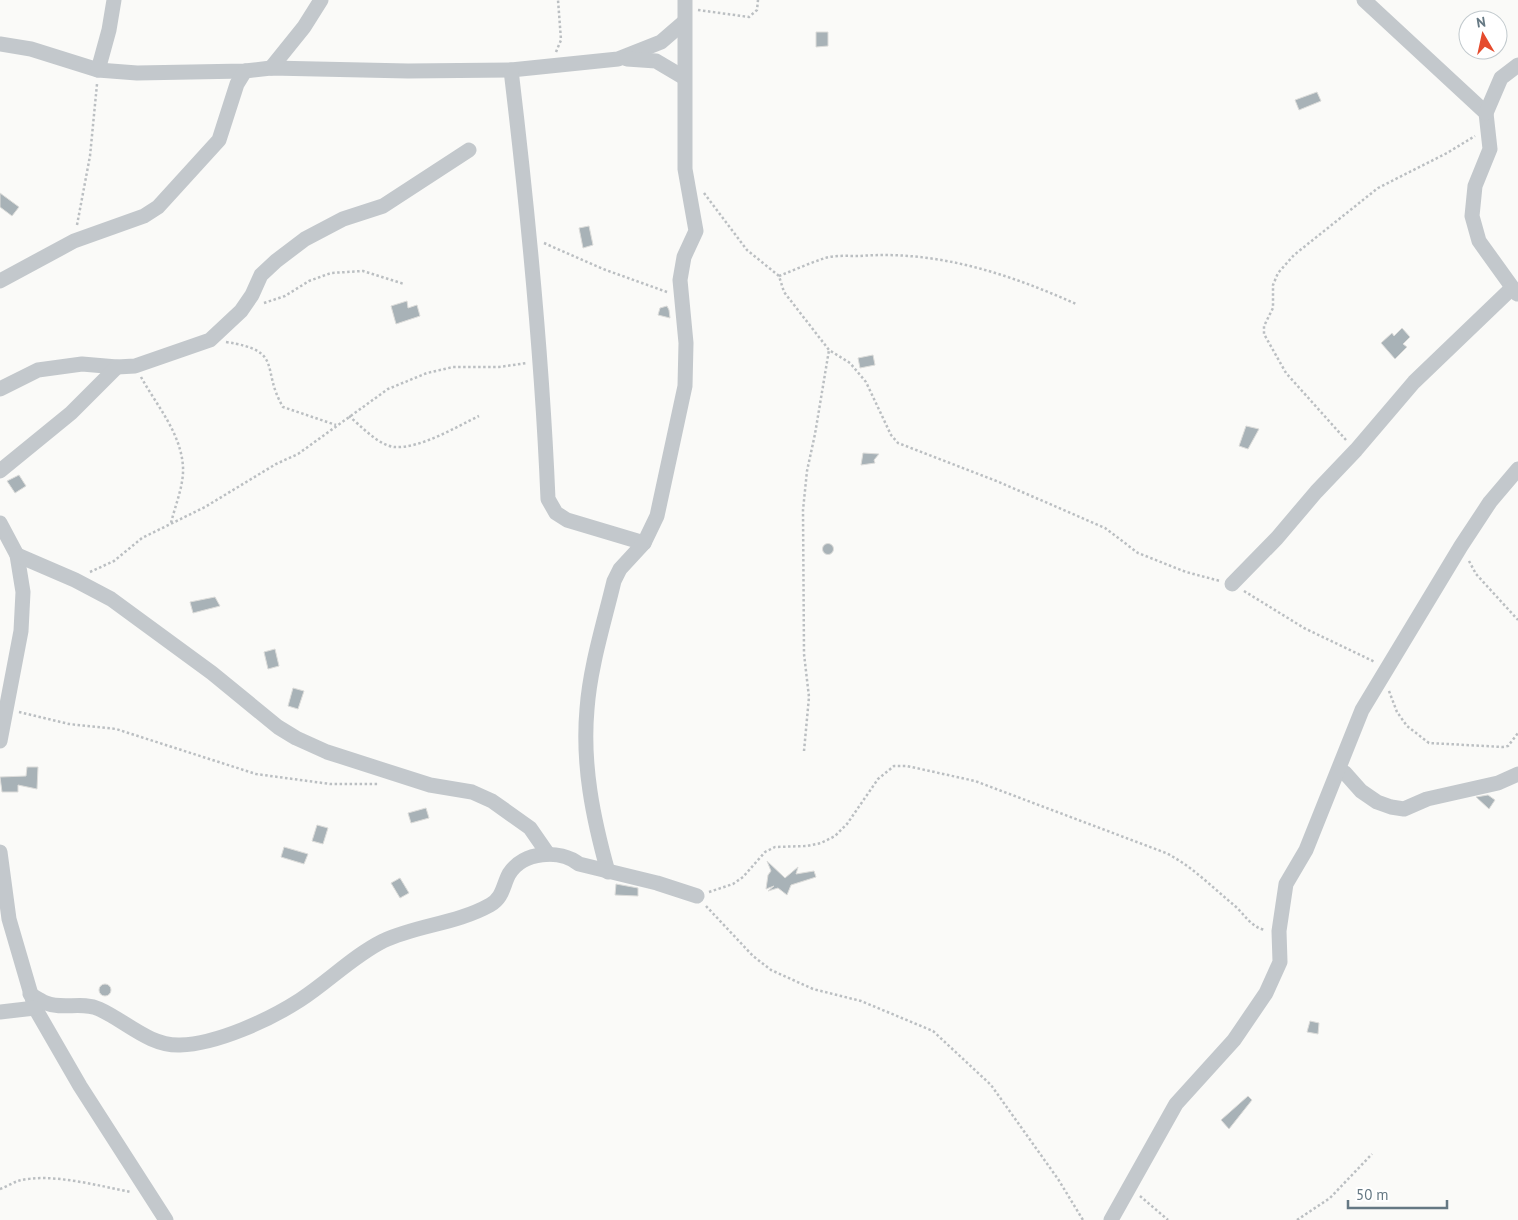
<svg xmlns="http://www.w3.org/2000/svg" width="1518" height="1220" font-family="'PT Sans',sans-serif">
<style>
.building{fill:#a8b2b7;stroke:#dcdcda}
.lines{fill:none;stroke-linecap:round;stroke-linejoin:round}
.path{stroke:#bbbfc2;stroke-width:2.5;stroke-dasharray:2.5 2.5;stroke-linecap:butt}
.minor{stroke:#c3c8cc;stroke-width:15}
</style>
<rect width="100%" height="100%" fill="#fafaf8"/>
<!-- building -->
<g class="building">
<path d="M 816,32 L 828,32 L 828,46 L 816,47 Z"/>
<path d="M 1317,92 L 1321,101 L 1299,110 L 1295,100 Z"/>
<path d="M 0,193 L 19,207 L 12,216 L 0,207 Z"/>
<path d="M 589,226 L 593,245 L 583,248 L 579,228 Z"/>
<path d="M 407,301 L 408,308 L 417,305 L 420,316 L 396,324 L 391,306 Z"/>
<path d="M 667,306 L 669,310 L 670,318 L 658,315 L 660,308 Z"/>
<path d="M 1402,328 L 1410,337 L 1403,344 L 1407,347 L 1395,359 L 1381,343 L 1392,333 L 1394,336 Z"/>
<path d="M 873,355 L 875,365 L 860,368 L 858,358 Z"/>
<path d="M 1246,426 L 1259,429 L 1248,449 L 1239,446 Z"/>
<path d="M 863,453 L 879,454 L 874,460 L 875,463 L 861,465 Z"/>
<path d="M 19,475 L 26,486 L 15,493 L 7,481 Z"/>
<circle cx="828" cy="549" r="5.5"/>
<path d="M 215,597 L 220,606 L 193,613 L 190,602 Z"/>
<path d="M 275,649 L 279,666 L 268,669 L 264,652 Z"/>
<path d="M 293,688 L 304,691 L 298,709 L 288,706 Z"/>
<path d="M 27,767 L 38,767 L 37,789 L 18,785 L 18,792 L 2,792 L 0,777 L 26,776 Z"/>
<path d="M 1488,795 L 1495,800 L 1489,809 L 1476,797 Z"/>
<path d="M 426,808 L 429,818 L 411,823 L 408,813 Z"/>
<path d="M 317,825 L 328,828 L 323,844 L 312,841 Z"/>
<path d="M 284,847 L 308,854 L 304,864 L 281,857 Z"/>
<path d="M 767,861 L 785,878 L 798,867 L 796,874 L 814,871 L 816,877 L 791,885 L 787,895 L 778,888 L 768,891 L 774,886 L 766,889 L 768,875 L 771,871 Z"/>
<path d="M 400,878 L 409,893 L 400,898 L 391,883 Z"/>
<path d="M 616,884 L 638,888 L 638,896 L 615,895 Z"/>
<circle cx="105" cy="990" r="6"/>
<path d="M 1310,1021 L 1319,1023 L 1318,1034 L 1307,1032 Z"/>
<path d="M 1248,1096 L 1252,1100 L 1229,1129 L 1221,1120 Z"/>
</g>
<g class="lines">
<!-- path -->
<g class="path">
<path d="M 698,10 L 749,17 L 757,10 L 758,0"/>
<path d="M 556,52 L 561,40 L 558,0"/>
<path d="M 704,193 L 747,250 L 779,276 L 784,292 L 829,350 L 850,363 L 866,382 L 891,435 L 898,443 L 999,482 L 1105,528 L 1138,553 L 1186,572 L 1220,581"/>
<path d="M 77,225 L 90,156 L 97,84"/>
<path d="M 544,243 L 603,269 L 667,292"/>
<path d="M 779,276 C 794,270 810,263 825,258 C 836,255 849,256 859,256 C 936,250 1007,273 1076,304"/>
<path d="M 264,303 L 285,296 L 309,281 L 331,273 L 363,271 L 404,284"/>
<path d="M 226,342 C 285,351 260,368 283,407 L 336,425"/>
<path d="M 141,377 C 157,406 181,433 183,467 C 184,485 175,506 171,523"/>
<path d="M 349,416 C 361,426 378,445 394,447 C 420,449 456,427 479,416"/>
<path d="M 1346,440 L 1286,373 L 1264,334 L 1264,326 L 1273,308 L 1273,285 L 1278,273 L 1294,255 L 1378,188 L 1447,153 L 1475,136"/>
<path d="M 1469,561 L 1476,574 L 1518,620"/>
<path d="M 90,572 L 114,561 L 142,538 L 205,507 L 276,464 L 298,454 L 388,389 L 427,373 L 453,367 L 499,367 L 527,363"/>
<path d="M 1244,591 L 1304,628 L 1375,662"/>
<path d="M 1389,691 L 1397,712 L 1407,726 L 1429,743 L 1503,747 L 1508,746 L 1518,733"/>
<path d="M 19,712 L 69,724 L 116,729 L 256,774 L 330,784 L 379,784"/>
<path d="M 804,751 L 809,697 L 804,654 L 803,510 L 807,471 L 815,434 L 829,350"/>
<path d="M 709,892 L 733,884 L 743,877 L 765,852 L 775,847 L 807,846 L 821,843 L 835,836 L 847,824 L 878,779 L 894,766 L 907,766 L 975,781 L 1166,853 C 1192,866 1213,888 1235,906 C 1245,915 1251,927 1265,930"/>
<path d="M 706,906 L 753,956 L 771,970 L 813,989 L 861,1001 L 933,1031 L 991,1085 L 1058,1179 L 1083,1220"/>
<path d="M 0,1189 C 6,1187 12,1183 18,1181 C 49,1172 99,1186 131,1192"/>
<path d="M 1140,1196 L 1168,1220"/>
<path d="M 1297,1220 L 1330,1198 L 1372,1154"/>
</g>
<!-- minor -->
<g class="minor">
<path d="M 1364,0 L 1486,113 L 1490,149 L 1475,186 L 1472,216 L 1479,241 L 1517,294"/>
<path d="M 0,44 L 31,49 L 98,70 L 137,73 L 245,71 L 271,68 L 408,71 L 511,70 L 618,59 L 661,42 L 683,23"/>
<path d="M 627,59 L 656,61 L 683,77"/>
<path d="M 271,68 L 304,27 L 321,0"/>
<path d="M 98,70 L 109,30 L 114,0"/>
<path d="M 511,70 C 528,212 542,355 548,499 L 556,513 L 567,520 L 644,543"/>
<path d="M 1486,113 L 1501,78 L 1518,65"/>
<path d="M 0,281 L 74,241 L 144,216 L 158,207 L 219,140 L 237,84 L 245,71"/>
<path d="M 0,389 L 38,370 L 82,364 L 117,367 L 135,366 L 210,340 L 241,311 L 252,295 L 261,275 L 276,261 L 305,239 L 343,219 L 383,206 L 469,150"/>
<path d="M 0,471 L 71,413 L 117,367"/>
<path d="M 0,523 L 17,555 L 23,592 L 21,631 L 0,741"/>
<path d="M 17,555 L 75,580 L 111,599 L 212,673 L 278,727 L 296,738 L 327,752 L 430,785 L 472,792 L 492,801 L 530,828 L 548,854"/>
<path d="M 1232,584 L 1277,538 L 1316,492 L 1356,450 L 1414,382 L 1512,288"/>
<path d="M 1339,770 L 1345,773 L 1361,791 L 1377,802 L 1391,807 L 1404,809 L 1427,799 L 1498,783 L 1518,774"/>
<path d="M 0,852 L 9,919 L 35,1008 L 80,1086 L 166,1220"/>
<path d="M 608,872 C 593,818 582,765 587,709 C 590,667 604,623 614,581 L 620,569 L 644,543 L 657,516 L 685,386 L 686,343 L 680,280 L 684,257 L 696,231 L 685,169 L 685,0"/>
<path d="M 30,994 C 35,997 41,1001 46,1003 C 63,1010 82,1001 99,1009 C 126,1021 149,1046 180,1045 C 217,1044 269,1020 300,1000 C 328,982 353,956 383,941 C 417,925 456,924 490,905 C 503,898 503,885 509,874 C 523,851 560,849 579,864 L 657,883 L 697,896"/>
<path d="M 0,1012 L 35,1008"/>
<path d="M 1111,1220 L 1176,1104 L 1234,1040 L 1266,993 L 1280,962 L 1279,931 L 1286,884 L 1306,850 L 1362,710 L 1461,546 L 1490,502 L 1518,469"/>
</g>
</g>
<!-- north arrow -->
<g transform="translate(1483 35) rotate(351)"><circle r="24" fill="#ffffff" stroke="#c1c9cd"/>
<path d="M0-4L9 19L0 12L-9 19Z" fill="#e54b2d"/>
<text y="-8" font-size="14" font-weight="bold" text-anchor="middle" fill="#657883">N</text>
</g>
<!-- scale -->
<path d="M1348 1200v8h99v-8" fill="none" stroke="#657883" stroke-width="2.5"/>
<text x="1356" y="1200" font-size="15" fill="#657883" stroke="#ffffff" stroke-width="4" paint-order="stroke">50 m</text>
</svg>
